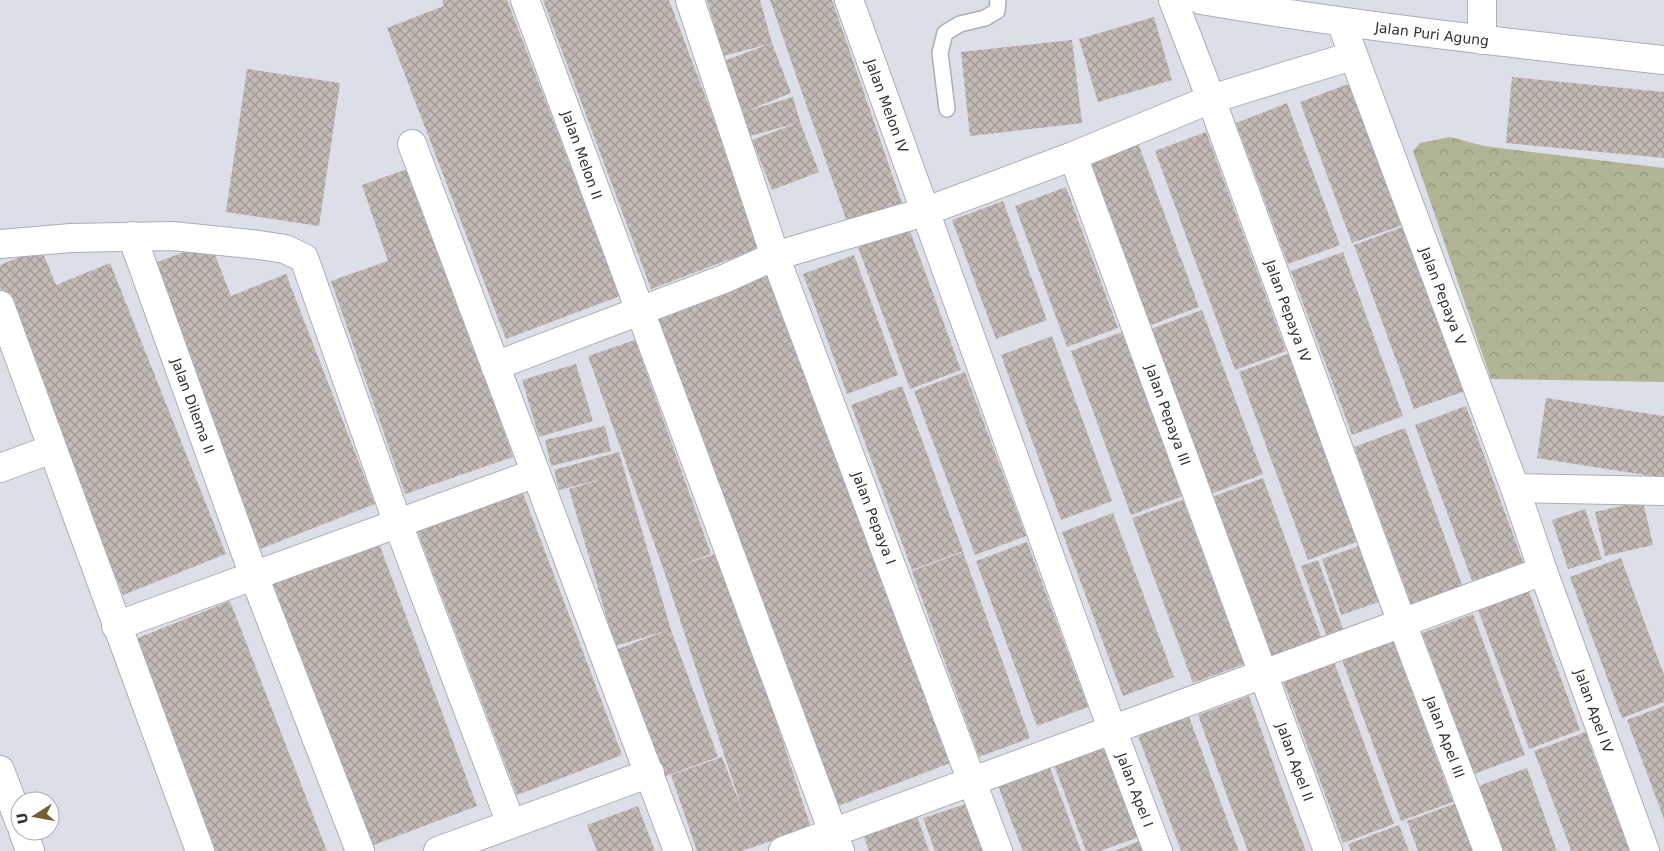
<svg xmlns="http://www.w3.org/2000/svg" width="1664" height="851" font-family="'DejaVu Sans',sans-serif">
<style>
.park{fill:url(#park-crowns)}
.building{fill:url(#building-cross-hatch)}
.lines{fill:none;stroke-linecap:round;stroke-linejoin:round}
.lane-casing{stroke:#aaaeb6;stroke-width:18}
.street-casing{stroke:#aaaeb6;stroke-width:30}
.lane{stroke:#fff;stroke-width:15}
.street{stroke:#fff;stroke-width:28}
.labels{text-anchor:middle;stroke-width:4.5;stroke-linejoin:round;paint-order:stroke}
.street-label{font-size:14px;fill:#303134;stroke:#fff}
</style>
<defs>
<pattern id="park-crowns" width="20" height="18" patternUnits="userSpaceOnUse" patternTransform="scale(1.25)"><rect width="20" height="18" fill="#b1b596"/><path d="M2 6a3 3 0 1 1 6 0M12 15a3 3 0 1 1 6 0" fill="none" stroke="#90947b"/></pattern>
<pattern id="building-cross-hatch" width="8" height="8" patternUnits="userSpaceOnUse" patternTransform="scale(1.25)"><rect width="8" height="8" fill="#c3bab5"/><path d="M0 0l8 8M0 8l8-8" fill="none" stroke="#9f9894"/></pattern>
</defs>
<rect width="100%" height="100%" fill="#dcdfe8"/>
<!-- park -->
<path class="park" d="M 1450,137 L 1484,146 L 1664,168 L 1664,382 L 1491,379 L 1413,151 L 1420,143 Z"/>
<!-- building -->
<g class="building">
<path d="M 442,0 L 507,0 L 620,296 L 506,339 L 387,28 L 444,6 Z"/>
<path d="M 543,0 L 669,0 L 762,247 L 651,289 Z"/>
<path d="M 707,0 L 760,0 L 772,43 L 791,93 L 747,111 L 793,97 L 800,122 L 819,172 L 772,190 L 752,140 L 797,123 L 750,136 L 743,112 L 724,61 L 769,44 L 723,56 Z"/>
<path d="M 770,0 L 832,0 L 903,206 L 848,225 Z"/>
<path d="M 1154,17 L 1172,80 L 1098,102 L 1079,39 Z"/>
<path d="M 1072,40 L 1082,123 L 970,136 L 961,52 Z"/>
<path d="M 247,69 L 340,83 L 319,226 L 226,212 Z"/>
<path d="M 1512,77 L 1664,92 L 1664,158 L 1506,143 Z"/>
<path d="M 1351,83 L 1403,225 L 1352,243 L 1300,102 Z"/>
<path d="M 1287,103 L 1340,245 L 1288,264 L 1236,123 Z"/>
<path d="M 1206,132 L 1286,351 L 1235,370 L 1155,151 Z"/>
<path d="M 1138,143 L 1199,307 L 1148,326 L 1087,162 Z"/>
<path d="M 413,167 L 513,457 L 405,494 L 331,281 L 388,261 L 362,185 Z"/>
<path d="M 1066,187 L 1118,328 L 1067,347 L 1015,206 Z"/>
<path d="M 1003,201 L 1047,320 L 996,339 L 952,220 Z"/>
<path d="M 1405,226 L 1465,391 L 1414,409 L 1354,245 Z"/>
<path d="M 909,228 L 961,370 L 910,389 L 858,247 Z"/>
<path d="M 210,242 L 231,296 L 286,274 L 375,504 L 260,549 L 150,265 Z"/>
<path d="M 41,248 L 56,285 L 110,263 L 226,554 L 123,595 L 0,287 L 0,265 Z"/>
<path d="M 1343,252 L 1403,416 L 1352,435 L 1291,271 Z"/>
<path d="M 854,255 L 898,375 L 847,394 L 803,274 Z"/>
<path d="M 765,267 L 950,763 L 838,806 L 653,310 Z"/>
<path d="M 1202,310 L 1263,474 L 1211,494 L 1151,329 Z"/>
<path d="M 1122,332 L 1183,496 L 1131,515 L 1071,351 Z"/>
<path d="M 1052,336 L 1112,501 L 1061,520 L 1001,355 Z"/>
<path d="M 635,340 L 711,554 L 679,566 L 721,552 L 811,828 L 741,851 L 697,851 L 671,775 L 722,757 L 743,812 L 664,571 L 588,356 Z"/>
<path d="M 1290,353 L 1359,541 L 1308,560 L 1239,372 Z"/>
<path d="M 576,364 L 593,421 L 539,437 L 522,380 Z"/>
<path d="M 965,372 L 1026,536 L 975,555 L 914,391 Z"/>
<path d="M 902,386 L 963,551 L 912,570 L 851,405 Z"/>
<path d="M 1546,398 L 1664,416 L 1664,478 L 1537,458 Z"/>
<path d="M 1466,406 L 1526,570 L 1475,589 L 1415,425 Z"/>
<path d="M 605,426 L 611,451 L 551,466 L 545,440 Z"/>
<path d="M 1405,428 L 1465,593 L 1414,612 L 1354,447 Z"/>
<path d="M 619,452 L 671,630 L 718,757 L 661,778 L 613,651 L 665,631 L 615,646 L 569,489 L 606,478 L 559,490 L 554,470 Z"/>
<path d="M 1263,478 L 1323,642 L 1272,661 L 1212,497 Z"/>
<path d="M 521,488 L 622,755 L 517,795 L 416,528 Z"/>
<path d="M 1183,500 L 1244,664 L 1193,683 L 1132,518 Z"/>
<path d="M 1643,501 L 1653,545 L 1605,556 L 1595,512 Z"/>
<path d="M 1585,509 L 1602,559 L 1568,569 L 1552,520 Z"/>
<path d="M 1113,513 L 1174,677 L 1123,696 L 1062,532 Z"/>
<path d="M 378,541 L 477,806 L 371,846 L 271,582 Z"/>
<path d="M 1027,542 L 1088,707 L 1037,726 L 976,561 Z"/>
<path d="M 1359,546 L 1379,602 L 1341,615 L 1322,559 Z"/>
<path d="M 963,552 L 1030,738 L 979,757 L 912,571 Z"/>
<path d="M 1621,558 L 1664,675 L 1664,702 L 1622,718 L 1570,577 Z"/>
<path d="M 1318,560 L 1343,629 L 1326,635 L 1301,566 Z"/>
<path d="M 1528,589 L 1580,730 L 1529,749 L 1477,607 Z"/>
<path d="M 230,601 L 327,851 L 210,851 L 128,642 Z"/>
<path d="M 1473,614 L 1525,755 L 1474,774 L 1422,633 Z"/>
<path d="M 1392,638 L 1453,802 L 1401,821 L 1341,657 Z"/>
<path d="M 1333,659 L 1394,824 L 1343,843 L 1282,678 Z"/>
<path d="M 1249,696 L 1282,788 L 1306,851 L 1248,851 L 1231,807 L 1198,715 Z"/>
<path d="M 1664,706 L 1664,819 L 1627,720 Z"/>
<path d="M 1188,714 L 1222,806 L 1239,851 L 1181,851 L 1137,733 Z"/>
<path d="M 1586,732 L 1593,754 L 1630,851 L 1571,851 L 1568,842 L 1534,751 Z"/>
<path d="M 1103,741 L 1139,837 L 1100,851 L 1086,851 L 1052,760 Z"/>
<path d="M 1047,760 L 1073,829 L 1081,851 L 1023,851 L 1004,802 L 996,779 Z"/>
<path d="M 1527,768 L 1557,851 L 1499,851 L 1476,787 Z"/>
<path d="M 975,801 L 992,851 L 935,851 L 923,818 Z"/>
<path d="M 1459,802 L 1477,851 L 1418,851 L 1407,821 Z"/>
<path d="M 638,806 L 655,851 L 597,851 L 587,825 Z"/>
<path d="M 917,816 L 929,851 L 869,851 L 863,834 Z"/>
<path d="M 1399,825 L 1409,851 L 1351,851 L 1348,844 Z"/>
<path d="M 1142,840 L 1146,851 L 1115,851 Z"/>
</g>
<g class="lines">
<!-- lane casing -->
<g class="lane-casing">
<path id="lane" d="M 947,109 L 940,53 L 945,33 L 960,24 L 985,18 L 997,11 L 998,0"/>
</g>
<!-- street casing -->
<g class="street-casing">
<g id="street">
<path d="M 525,0 L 840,851"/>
<path d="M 690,0 L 775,256 L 998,851"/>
<path d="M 849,0 L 1112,729 L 1158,851"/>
<path d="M 1173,0 L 1211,99 L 1402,623 L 1488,851"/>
<path d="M 1201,0 C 1355,26 1509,43 1664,60"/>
<path d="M 1341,22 L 1515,488 L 1543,571 L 1645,851"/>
<path d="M 1482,40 L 1482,0"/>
<path d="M 412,144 L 678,851"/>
<path d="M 1073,156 L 1328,851"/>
<path d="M 132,236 L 254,576 L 360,851"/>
<path d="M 0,244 L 71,238 L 172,236 L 259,245 L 285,249 L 304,258 L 398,524 L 511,824"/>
<path d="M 0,305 L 200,851"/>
<path d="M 495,366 L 724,279 L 775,256 L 924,212 L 1073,156 L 1211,99 L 1352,56"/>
<path d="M 0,468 L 52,449"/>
<path d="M 1515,488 L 1664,491"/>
<path d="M 116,626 L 536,473"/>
<path d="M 0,770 L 20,823"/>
<path d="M 23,831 L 30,851"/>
<path d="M 438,851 L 650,773"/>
<path d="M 783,851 L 1543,571"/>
</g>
</g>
<!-- lane -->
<use href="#lane" class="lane"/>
<!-- street -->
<use href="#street" class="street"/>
</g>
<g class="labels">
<!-- street labels -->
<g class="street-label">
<text transform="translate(1432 34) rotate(7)" y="5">Jalan Puri Agung</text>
<text transform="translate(887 106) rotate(70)" y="5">Jalan Melon IV</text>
<text transform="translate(582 155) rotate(70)" y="5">Jalan Melon II</text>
<text transform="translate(1443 296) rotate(69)" y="5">Jalan Pepaya V</text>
<text transform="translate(1288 311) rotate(70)" y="5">Jalan Pepaya IV</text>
<text transform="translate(193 406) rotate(70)" y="5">Jalan Dilema II</text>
<text transform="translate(1168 415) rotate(70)" y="5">Jalan Pepaya III</text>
<text transform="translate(874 518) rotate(69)" y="5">Jalan Pepaya I</text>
<text transform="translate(1594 711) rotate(70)" y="5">Jalan Apel IV</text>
<text transform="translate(1445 737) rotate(69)" y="5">Jalan Apel III</text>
<text transform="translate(1295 762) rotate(70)" y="5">Jalan Apel II</text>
<text transform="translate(1135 790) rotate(69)" y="5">Jalan Apel I</text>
</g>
</g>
<!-- north arrow -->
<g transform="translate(35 816) rotate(259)"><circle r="24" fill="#ffffff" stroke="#acadae"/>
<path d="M0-4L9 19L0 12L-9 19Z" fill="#72602e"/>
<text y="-8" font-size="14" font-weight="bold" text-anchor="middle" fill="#303134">U</text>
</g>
</svg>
